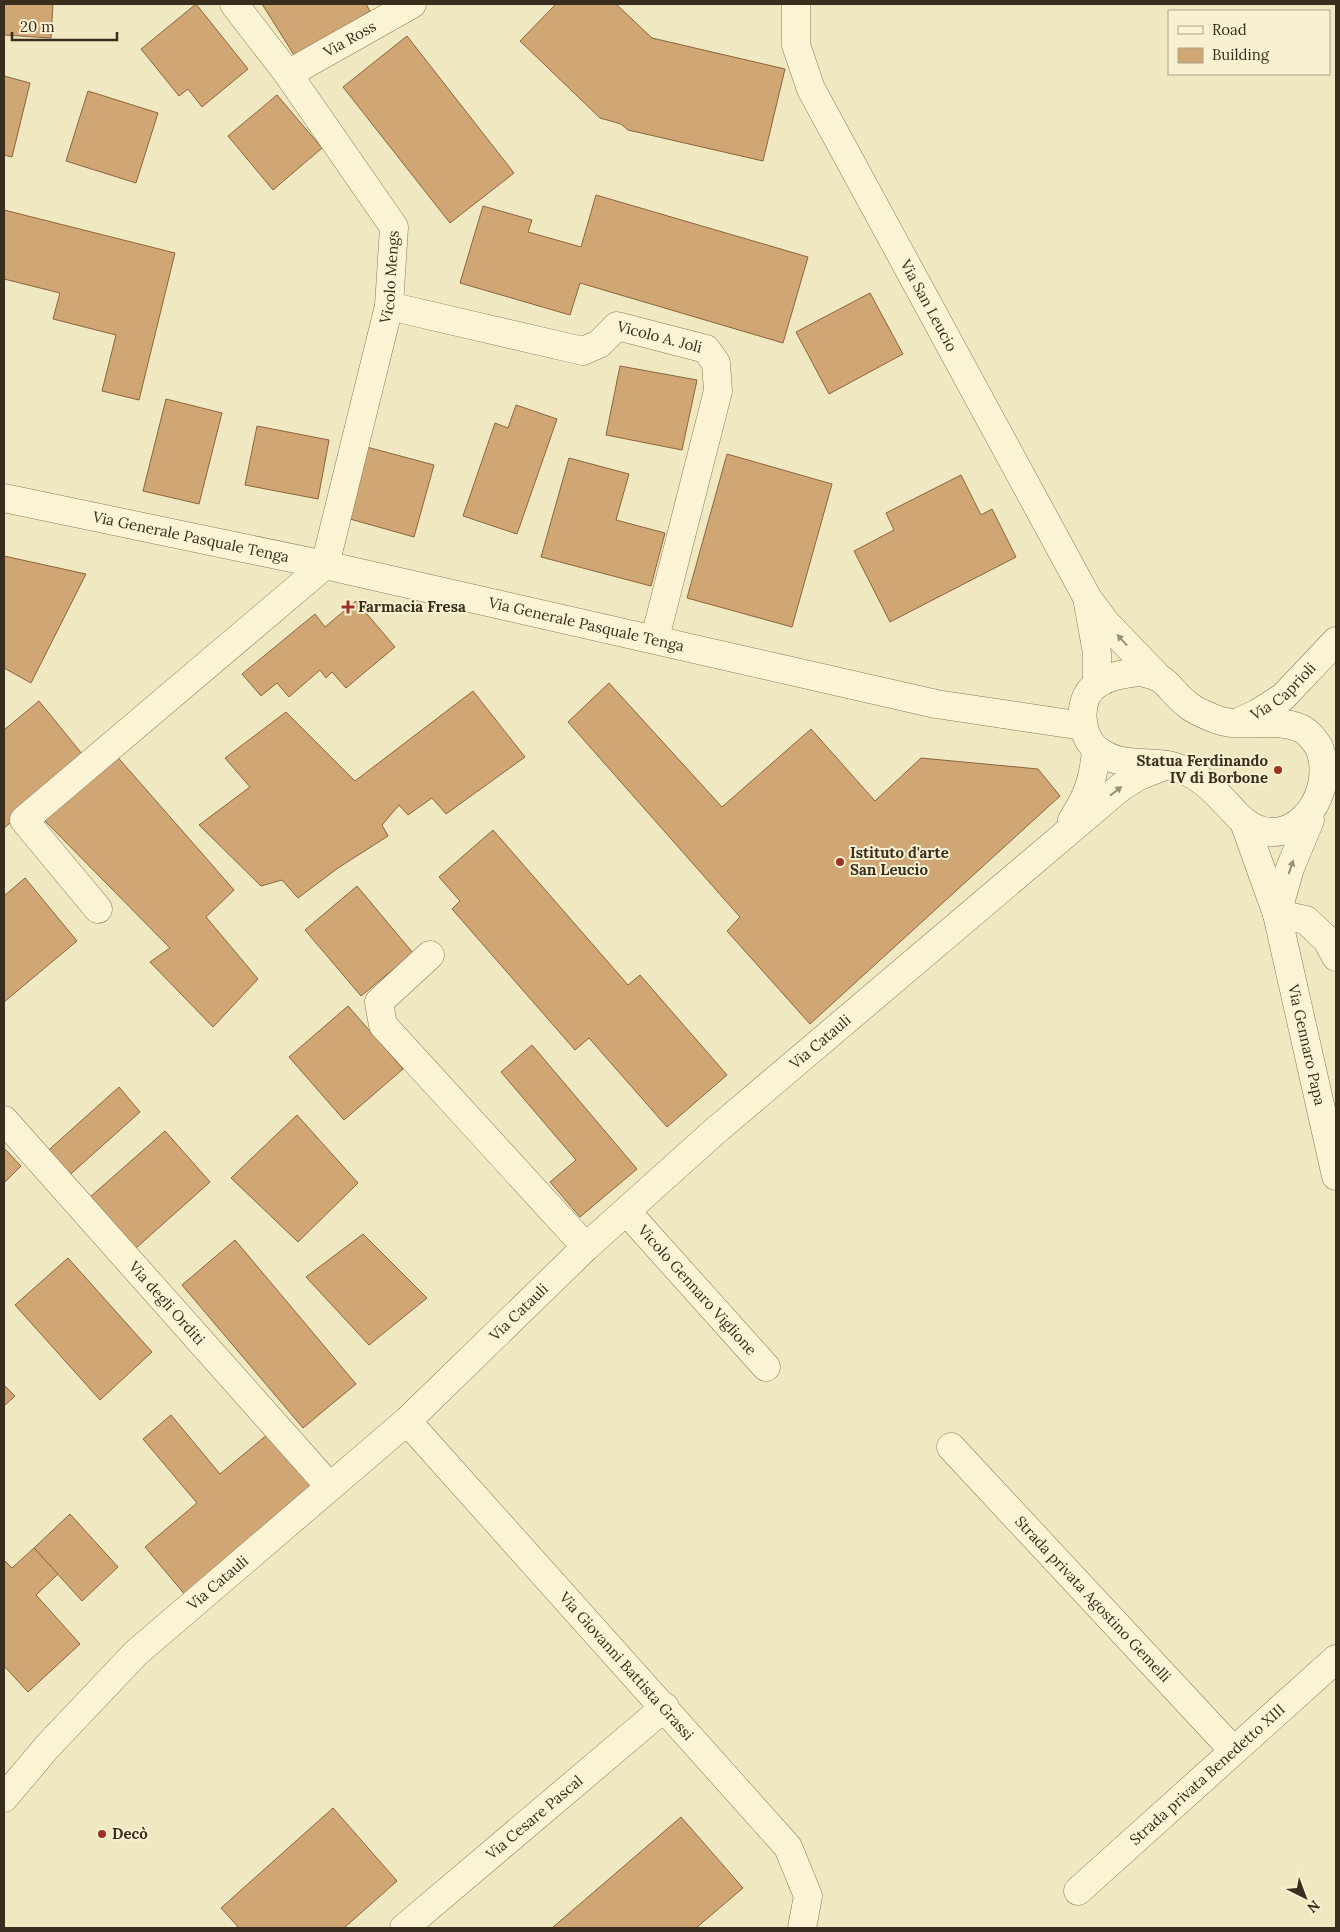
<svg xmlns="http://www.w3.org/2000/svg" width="1340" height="1932" font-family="Lora,serif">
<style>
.building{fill:#d0a675;stroke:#8b653c}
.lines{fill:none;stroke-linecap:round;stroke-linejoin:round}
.minor-casing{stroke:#8b7957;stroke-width:29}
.minor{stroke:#faf4d5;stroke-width:28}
.oneway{fill:#9a9179}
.poi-dot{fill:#9d3224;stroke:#f7f1d1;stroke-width:2}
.labels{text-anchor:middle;stroke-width:4;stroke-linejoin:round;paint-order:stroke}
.street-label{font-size:15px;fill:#392e1d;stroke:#f7f1d1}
.poi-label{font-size:15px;font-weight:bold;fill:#392e1d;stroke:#f7f1d1;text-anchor:start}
</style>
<rect width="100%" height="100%" fill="#f0e8c1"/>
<!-- building -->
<g class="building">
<path d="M 4,4 L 53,4 L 51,38 L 4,35 Z"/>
<path d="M 196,4 L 248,69 L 202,107 L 188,89 L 179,96 L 141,49 Z"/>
<path d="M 262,4 L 366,4 L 370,11 L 296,58 Z"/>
<path d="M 556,4 L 616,4 L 652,38 L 785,69 L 763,161 L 628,130 L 621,124 L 600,118 L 520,41 Z"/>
<path d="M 407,36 L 514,173 L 450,223 L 343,87 Z"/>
<path d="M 4,76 L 30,83 L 12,157 L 4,155 Z"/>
<path d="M 88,91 L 158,113 L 136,183 L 66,161 Z"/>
<path d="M 277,95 L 322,148 L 273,190 L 228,136 Z"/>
<path d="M 596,195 L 808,257 L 783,343 L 580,283 L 570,315 L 460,283 L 483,206 L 532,220 L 528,232 L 581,247 Z"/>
<path d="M 4,210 L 175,253 L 139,400 L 102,391 L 116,335 L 53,319 L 60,293 L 4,279 Z"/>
<path d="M 870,293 L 903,354 L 829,394 L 796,332 Z"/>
<path d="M 620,366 L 697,380 L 682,450 L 606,435 Z"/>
<path d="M 166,399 L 222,413 L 199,504 L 143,491 Z"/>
<path d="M 516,405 L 557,419 L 517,534 L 463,516 L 495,423 L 508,428 Z"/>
<path d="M 257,426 L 329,440 L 318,499 L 245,485 Z"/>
<path d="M 363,446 L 434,465 L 414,537 L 343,517 Z"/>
<path d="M 727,454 L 832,484 L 792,627 L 687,598 Z"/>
<path d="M 569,458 L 629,474 L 616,520 L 665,533 L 651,586 L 541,557 Z"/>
<path d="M 961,475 L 981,515 L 992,509 L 1016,557 L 890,622 L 854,551 L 894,530 L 886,513 Z"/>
<path d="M 4,556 L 86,574 L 31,683 L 4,668 Z"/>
<path d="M 356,601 L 395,647 L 346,688 L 332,672 L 326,678 L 320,670 L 289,697 L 277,683 L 261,696 L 242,674 L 315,614 L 325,627 Z"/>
<path d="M 609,683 L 722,807 L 811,729 L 875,801 L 921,758 L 1038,769 L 1060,796 L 810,1024 L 727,931 L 740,917 L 568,722 Z"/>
<path d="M 473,691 L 525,757 L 446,814 L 432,798 L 408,815 L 399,805 L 382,825 L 388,836 L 338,868 L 298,898 L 282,880 L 261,886 L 199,825 L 250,787 L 225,758 L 286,712 L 355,781 Z"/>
<path d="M 39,701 L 87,760 L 4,828 L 4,730 Z"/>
<path d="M 114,753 L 234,890 L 206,917 L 258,979 L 213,1027 L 150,962 L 170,948 L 44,820 Z"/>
<path d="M 493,830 L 628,985 L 640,975 L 727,1075 L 667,1127 L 589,1038 L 575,1050 L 452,909 L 460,901 L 439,877 Z"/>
<path d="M 25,878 L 77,941 L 4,1002 L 4,896 Z"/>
<path d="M 357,886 L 413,953 L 361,996 L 305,930 Z"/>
<path d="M 348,1006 L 403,1069 L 344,1120 L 289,1057 Z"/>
<path d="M 532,1045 L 637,1169 L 580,1217 L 550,1182 L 576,1160 L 501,1072 Z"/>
<path d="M 119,1087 L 140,1112 L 64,1180 L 42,1156 Z"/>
<path d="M 297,1115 L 358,1183 L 298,1242 L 231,1178 Z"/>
<path d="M 165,1131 L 210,1182 L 126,1257 L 81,1205 Z"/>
<path d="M 4,1148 L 21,1166 L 4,1183 Z"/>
<path d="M 363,1234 L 427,1298 L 369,1345 L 306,1277 Z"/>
<path d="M 235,1240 L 356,1384 L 303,1428 L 182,1285 Z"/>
<path d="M 68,1258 L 152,1352 L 100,1400 L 15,1305 Z"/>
<path d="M 4,1385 L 15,1396 L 4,1406 Z"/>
<path d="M 171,1415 L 220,1474 L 268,1434 L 313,1488 L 186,1596 L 145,1547 L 197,1503 L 143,1439 Z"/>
<path d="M 70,1514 L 118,1567 L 82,1601 L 34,1548 Z"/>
<path d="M 34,1548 L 58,1574 L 36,1595 L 80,1644 L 28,1692 L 4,1666 L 4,1560 L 12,1568 Z"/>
<path d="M 333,1808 L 397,1881 L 344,1928 L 239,1928 L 221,1908 Z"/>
<path d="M 681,1817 L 743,1888 L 696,1928 L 552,1928 Z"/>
</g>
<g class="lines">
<!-- minor casing -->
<g class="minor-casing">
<g id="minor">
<path id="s1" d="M 796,4 L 796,45 L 811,89 L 1088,599 L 1106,623 L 1156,675"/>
<path id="s2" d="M 288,74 L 412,4"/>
<path id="s3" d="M 389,306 L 583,351 L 599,344 L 617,326 L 706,349 L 716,363 L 718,391 L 655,638"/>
<path id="s4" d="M 4,498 L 325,565 L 936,704 L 1083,726"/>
<path d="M 1088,603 L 1097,653 L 1097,683"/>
<path d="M 1139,672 C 1170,677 1166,688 1188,705 C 1196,712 1208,716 1218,720 C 1245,729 1274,717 1300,728 C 1308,731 1314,740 1319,747 C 1340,800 1283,863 1237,815 C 1221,798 1207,781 1186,771 C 1156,756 1124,772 1096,749 C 1078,733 1077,695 1099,683 C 1112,675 1125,674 1139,672 Z"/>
<path id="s5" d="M 1241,721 L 1258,713 L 1283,697 L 1336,641"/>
<path d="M 1072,820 C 1088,796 1094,778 1096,749"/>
<path id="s6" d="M 1244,822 L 1277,914 L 1336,1176"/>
<path id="s7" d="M 98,909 L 24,820 L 325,565 L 389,306 L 394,227 L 288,74 L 234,4"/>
<path d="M 1277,914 L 1290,868 L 1310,820"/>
<path d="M 1277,914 L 1306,920 L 1327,940 L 1336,957"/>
<path d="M 430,955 L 379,1002 L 383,1025 L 586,1247"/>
<path id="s8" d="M 4,1120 L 330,1487"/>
<path id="s9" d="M 627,1212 L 766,1367"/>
<path id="s10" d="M 407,1421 L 788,1847 L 808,1896 L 802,1928"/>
<path id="s11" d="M 951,1447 L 1234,1751"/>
<path id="s12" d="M 4,1798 L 47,1747 L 136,1653 L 407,1421 L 586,1247 L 714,1132 L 1121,787 L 1139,776 L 1167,765"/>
<path id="s13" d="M 1078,1891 L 1336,1659"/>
<path id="s14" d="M 404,1928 L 665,1707"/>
</g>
</g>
<!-- minor -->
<use href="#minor" class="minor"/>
</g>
<!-- one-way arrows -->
<defs><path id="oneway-solid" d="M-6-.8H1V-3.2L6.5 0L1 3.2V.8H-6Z" transform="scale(1.25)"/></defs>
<g class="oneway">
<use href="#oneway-solid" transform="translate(1122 640) rotate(-133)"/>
<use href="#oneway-solid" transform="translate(1116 791) rotate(-38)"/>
<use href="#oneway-solid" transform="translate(1291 867) rotate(-71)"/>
</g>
<!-- markers -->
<g class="poi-dot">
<path d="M345.5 599.5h5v5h5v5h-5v5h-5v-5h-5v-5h5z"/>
<circle cx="1278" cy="770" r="5"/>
<circle cx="840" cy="862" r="5"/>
<circle cx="102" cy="1834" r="5"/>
</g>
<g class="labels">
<!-- street labels -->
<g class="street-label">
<text dy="5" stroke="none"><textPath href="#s2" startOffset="71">Via Ross</textPath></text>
<text dy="5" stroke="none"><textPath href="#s7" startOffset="806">Vicolo Mengs</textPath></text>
<text dy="5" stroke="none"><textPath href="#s1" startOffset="334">Via San Leucio</textPath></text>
<text dy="5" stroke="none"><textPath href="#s3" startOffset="286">Vicolo A. Joli</textPath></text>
<text dy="5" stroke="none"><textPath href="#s4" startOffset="191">Via Generale Pasquale Tenga</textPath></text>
<text dy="5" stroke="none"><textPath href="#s4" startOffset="596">Via Generale Pasquale Tenga</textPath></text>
<text dy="5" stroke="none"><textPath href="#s5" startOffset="52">Via Caprioli</textPath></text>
<text dy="5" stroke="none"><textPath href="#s12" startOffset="1114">Via Catauli</textPath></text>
<text dy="5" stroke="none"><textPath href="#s6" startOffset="232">Via Gennaro Papa</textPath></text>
<text dy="5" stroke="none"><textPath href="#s9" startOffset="105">Vicolo Gennaro Viglione</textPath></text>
<text dy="5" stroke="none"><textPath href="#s8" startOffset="245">Via degli Orditi</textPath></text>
<text dy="5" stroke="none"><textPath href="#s12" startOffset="709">Via Catauli</textPath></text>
<text dy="5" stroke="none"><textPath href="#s12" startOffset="304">Via Catauli</textPath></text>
<text dy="5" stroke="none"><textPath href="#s11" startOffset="208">Strada privata Agostino Gemelli</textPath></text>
<text dy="5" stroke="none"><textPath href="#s10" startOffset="329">Via Giovanni Battista Grassi</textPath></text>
<text dy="5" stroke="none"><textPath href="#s13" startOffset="174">Strada privata Benedetto XIII</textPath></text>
<text dy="5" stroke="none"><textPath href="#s14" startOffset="171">Via Cesare Pascal</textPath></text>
</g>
<!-- poi labels -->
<g class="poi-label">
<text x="358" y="612">Farmacia Fresa</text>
<text x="1268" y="766" text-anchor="end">Statua Ferdinando<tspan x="1268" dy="17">IV di Borbone</tspan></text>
<text x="850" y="858">Istituto d'arte<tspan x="850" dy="17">San Leucio</tspan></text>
<text x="112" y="1839">Decò</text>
</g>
</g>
<!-- border -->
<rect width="1340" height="1932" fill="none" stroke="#392e1d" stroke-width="10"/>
<!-- legend -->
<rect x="1168" y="10" width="162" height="65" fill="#f7f1d1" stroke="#aba389"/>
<rect x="1178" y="26" width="25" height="8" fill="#faf4d5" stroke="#aba389"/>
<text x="1212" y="35" font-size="15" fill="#392e1d">Road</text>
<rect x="1178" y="48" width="25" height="15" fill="#d0a675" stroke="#aba389"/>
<text x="1212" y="60" font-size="15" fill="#392e1d">Building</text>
<!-- north arrow -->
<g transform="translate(1305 1897) rotate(138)" stroke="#f7f1d1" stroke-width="4" paint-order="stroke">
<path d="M0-4L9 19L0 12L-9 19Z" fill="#392e1d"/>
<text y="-8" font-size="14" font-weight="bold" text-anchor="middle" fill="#392e1d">N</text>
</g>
<!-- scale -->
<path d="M12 32v8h105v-8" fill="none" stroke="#392e1d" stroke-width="2.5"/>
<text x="20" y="32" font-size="15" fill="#392e1d" stroke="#f7f1d1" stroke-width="4" paint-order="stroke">20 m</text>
</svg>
